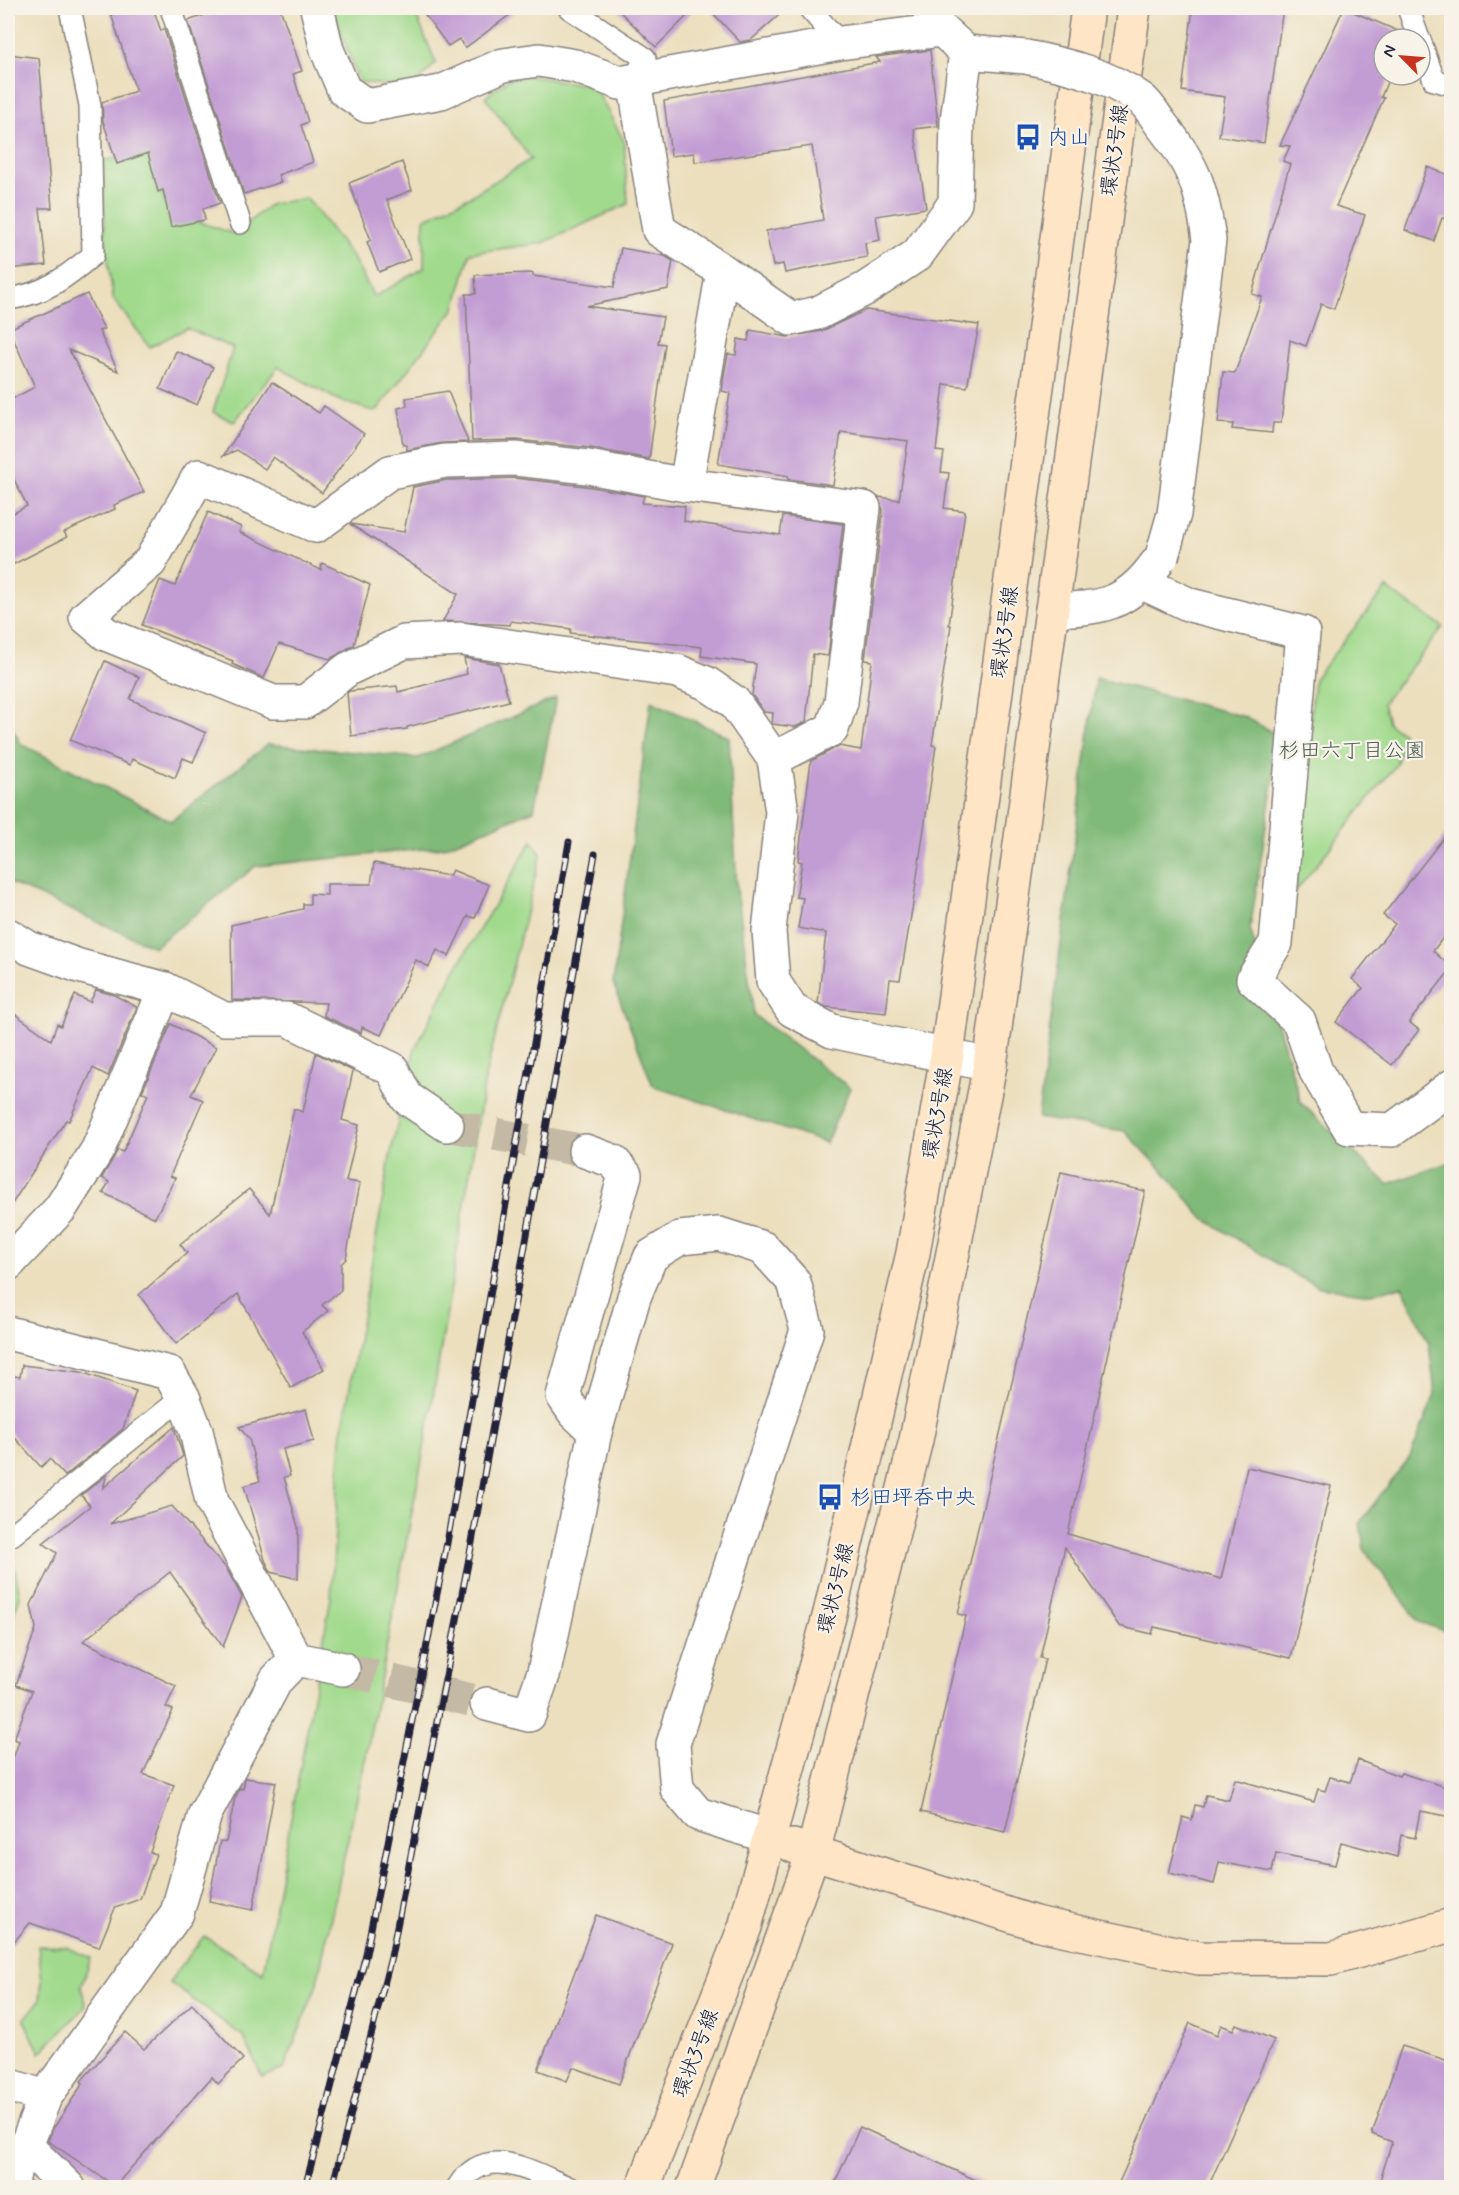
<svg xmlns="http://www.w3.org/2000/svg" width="1459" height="2195" font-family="Mynerve,'Klee One',sans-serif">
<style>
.green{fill:#a1da8d;stroke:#627e64;stroke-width:1.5}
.forest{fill:#80ba78;stroke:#516e5a;stroke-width:1.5}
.building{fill:#c29dd4}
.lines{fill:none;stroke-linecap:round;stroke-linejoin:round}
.street-tunnel{stroke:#c4b9a4;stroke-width:33;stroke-dasharray:33 16;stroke-linecap:butt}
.lane-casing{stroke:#87807c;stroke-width:24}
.street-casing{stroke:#87807c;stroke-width:36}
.secondary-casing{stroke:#87807c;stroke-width:36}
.lane{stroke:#fff;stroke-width:21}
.street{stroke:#fff;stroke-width:33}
.secondary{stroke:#fee5c5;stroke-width:33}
.rail-casing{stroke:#22223b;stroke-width:7}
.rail{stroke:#f7f3e8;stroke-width:4.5;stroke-dasharray:14;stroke-linecap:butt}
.street-bridge-casing{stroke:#87807c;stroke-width:36;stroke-linecap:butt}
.street-bridge{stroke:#fff;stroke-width:33}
.labels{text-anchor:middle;stroke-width:4.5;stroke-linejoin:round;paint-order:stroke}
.transit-label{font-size:21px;fill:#164399;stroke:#f7f3e8;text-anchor:start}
.street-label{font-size:21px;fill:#22223b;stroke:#f7f3e8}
.park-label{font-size:21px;fill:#485954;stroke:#f7f3e8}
</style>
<rect width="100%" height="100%" fill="#f7f3e8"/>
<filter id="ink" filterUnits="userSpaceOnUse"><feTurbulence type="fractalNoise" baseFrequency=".0167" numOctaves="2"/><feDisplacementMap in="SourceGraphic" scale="12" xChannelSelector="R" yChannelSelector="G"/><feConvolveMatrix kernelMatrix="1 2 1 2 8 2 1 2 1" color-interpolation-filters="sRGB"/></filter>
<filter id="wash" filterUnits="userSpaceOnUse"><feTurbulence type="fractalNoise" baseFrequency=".008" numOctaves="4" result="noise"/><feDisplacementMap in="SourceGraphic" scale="24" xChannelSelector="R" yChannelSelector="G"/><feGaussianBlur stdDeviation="1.35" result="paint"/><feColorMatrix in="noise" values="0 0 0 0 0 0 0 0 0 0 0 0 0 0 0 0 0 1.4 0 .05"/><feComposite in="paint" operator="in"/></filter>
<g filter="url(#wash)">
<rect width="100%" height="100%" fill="#ecdfbe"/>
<!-- green -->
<g class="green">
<path d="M 332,8 L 413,8 L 436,63 L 412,88 L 359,82 Z"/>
<path d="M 515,74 L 594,86 L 624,141 L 628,204 L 543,243 L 470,253 L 455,308 L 376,412 L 338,400 L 278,367 L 234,422 L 213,412 L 233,348 L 187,328 L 150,347 L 113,299 L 105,238 L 104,160 L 153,156 L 165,202 L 194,220 L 234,234 L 271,204 L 307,198 L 353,258 L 374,297 L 424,268 L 424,219 L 471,196 L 531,159 L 485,97 Z"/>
<path d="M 1386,588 L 1443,627 L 1383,703 L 1388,723 L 1402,733 L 1401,749 L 1396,765 L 1295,892 L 1314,679 Z"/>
<path d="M 532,841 L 541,854 L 486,1073 L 428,1427 L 366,1756 L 316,1987 L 284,2069 L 262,2077 L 244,2037 L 169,1982 L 204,1936 L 263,1973 L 331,1598 L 341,1438 L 391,1152 L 414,1051 L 453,974 Z"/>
<path d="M 8,1560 L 14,1562 L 20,1597 L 8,1629 Z"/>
<path d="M 38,1946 L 66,1947 L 91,1958 L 81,1987 L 86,2006 L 40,2053 L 24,2020 L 40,2000 L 42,1980 Z"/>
</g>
<!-- forest -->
<g class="forest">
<path d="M 1096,678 L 1246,717 L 1280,737 L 1250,929 L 1301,1103 L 1388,1184 L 1451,1162 L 1451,1633 L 1419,1622 L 1364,1549 L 1360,1522 L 1410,1457 L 1435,1394 L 1429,1344 L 1402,1286 L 1371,1294 L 1320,1287 L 1297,1276 L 1203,1218 L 1168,1176 L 1125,1131 L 1038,1118 Z"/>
<path d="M 556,698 L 534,810 L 444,847 L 256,866 L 154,947 L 8,882 L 8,719 L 21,744 L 171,821 L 268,744 L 418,758 Z"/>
<path d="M 651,701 L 729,737 L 737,890 L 754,1015 L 850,1088 L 826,1143 L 653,1086 L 613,983 Z"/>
</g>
<g id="blocks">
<!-- building -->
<g class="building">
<path d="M 109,8 L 153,8 L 161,31 L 164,29 L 220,203 L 203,209 L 205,220 L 171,227 L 163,190 L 158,192 L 148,153 L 117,164 L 103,121 L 102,102 L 136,91 Z"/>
<path d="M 224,8 L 280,8 L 302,71 L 293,74 L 308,122 L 301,125 L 313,162 L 278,175 L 281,182 L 244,194 L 188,21 Z"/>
<path d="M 420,8 L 519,8 L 465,48 L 459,39 L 448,46 Z"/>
<path d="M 616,8 L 695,8 L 656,47 Z"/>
<path d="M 708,8 L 787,8 L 751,40 L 740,42 Z"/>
<path d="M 1193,8 L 1283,8 L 1264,143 L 1219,136 L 1225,97 L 1182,91 Z"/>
<path d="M 1344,8 L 1403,33 L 1405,39 L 1384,39 L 1384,75 L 1390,75 L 1381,97 L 1384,98 L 1336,206 L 1365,215 L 1334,309 L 1321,304 L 1306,346 L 1290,340 L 1281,423 L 1273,423 L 1272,433 L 1232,429 L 1233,424 L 1218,423 L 1223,372 L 1235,373 L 1262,297 L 1252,294 L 1290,164 L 1283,161 L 1290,146 L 1280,145 Z"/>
<path d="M 930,50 L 938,126 L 914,129 L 926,208 L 876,216 L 880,240 L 865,243 L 867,257 L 785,273 L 783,264 L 773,266 L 766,231 L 823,220 L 812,146 L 695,162 L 694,153 L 671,156 L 664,101 L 880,62 L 876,57 Z"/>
<path d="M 8,54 L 39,58 L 52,208 L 40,208 L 46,265 L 8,269 Z"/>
<path d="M 402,162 L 412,190 L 387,200 L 410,259 L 379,272 L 367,242 L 371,240 L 349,183 Z"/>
<path d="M 1427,167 L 1452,176 L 1452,221 L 1442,218 L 1434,241 L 1405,230 Z"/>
<path d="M 621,248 L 665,256 L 673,261 L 668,289 L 586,306 L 663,317 L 658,343 L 665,344 L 649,459 L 590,448 L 517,440 L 472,441 L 466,294 L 476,294 L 475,275 L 533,273 L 533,276 L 614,287 Z"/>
<path d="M 87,294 L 104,329 L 99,331 L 118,371 L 69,350 L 144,492 L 114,505 L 115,509 L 64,532 L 67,537 L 8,567 L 8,516 L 27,506 L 8,467 L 8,401 L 35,387 L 9,329 Z"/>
<path d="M 866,310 L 979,325 L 967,387 L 944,384 L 936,451 L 944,452 L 941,472 L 949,473 L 944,508 L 965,511 L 949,625 L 951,625 L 932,745 L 936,746 L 913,904 L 900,980 L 890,979 L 886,1013 L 826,1007 L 818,1003 L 826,933 L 798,928 L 803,898 L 796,897 L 802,862 L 798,861 L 811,761 L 839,746 L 861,750 L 872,661 L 865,660 L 883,510 L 878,497 L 899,500 L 908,441 L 841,432 L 833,485 L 788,479 L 788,476 L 718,464 L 730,393 L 722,391 L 724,375 L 728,354 L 736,355 L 738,339 L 748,341 L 750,330 L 788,337 L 822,331 Z"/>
<path d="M 176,351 L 213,367 L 197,405 L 160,389 Z"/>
<path d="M 272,382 L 319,413 L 324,406 L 364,434 L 322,493 L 273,457 L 265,469 L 237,450 L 223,456 Z"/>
<path d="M 448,391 L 468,442 L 442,443 L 407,450 L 406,445 L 403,445 L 398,408 L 407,406 L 406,398 Z"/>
<path d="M 514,478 L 585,486 L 644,496 L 642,503 L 685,506 L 684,521 L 780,535 L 783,516 L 843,524 L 828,656 L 813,654 L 806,722 L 795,727 L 772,724 L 773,713 L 764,712 L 752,695 L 756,664 L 701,656 L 702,647 L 570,633 L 571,629 L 511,621 L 510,625 L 443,621 L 458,594 L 350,524 L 404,532 L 413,487 L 447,480 Z"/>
<path d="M 208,512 L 241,527 L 239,532 L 321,570 L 322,563 L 370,585 L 354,645 L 330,659 L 279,644 L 264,678 L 232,664 L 233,661 L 142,625 L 160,580 L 175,586 Z"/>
<path d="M 464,658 L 499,664 L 509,701 L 407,727 L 407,729 L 351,736 L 347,693 L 350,691 L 397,686 L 398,692 L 467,674 Z"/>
<path d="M 105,661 L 139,677 L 130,699 L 206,733 L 193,762 L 183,758 L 175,778 L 132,759 L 130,765 L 70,740 Z"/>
<path d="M 1452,827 L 1452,926 L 1433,951 L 1452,968 L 1409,1022 L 1419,1030 L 1392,1065 L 1336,1022 L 1363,988 L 1352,979 L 1395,924 L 1383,915 Z"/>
<path d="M 374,863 L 449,876 L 452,870 L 489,885 L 475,918 L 468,916 L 449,956 L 437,950 L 429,967 L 416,960 L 381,1035 L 362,1027 L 361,1033 L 324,1016 L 326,1003 L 232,1000 L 231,925 L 303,909 L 303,904 L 310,904 L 310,894 L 327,895 L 327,884 L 371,884 Z"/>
<path d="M 96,990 L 114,995 L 137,1007 L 108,1076 L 93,1068 L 69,1121 L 66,1120 L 8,1210 L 8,1009 L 51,1040 L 57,1024 L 61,1026 L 75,995 L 90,1002 Z"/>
<path d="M 171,1024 L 216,1047 L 191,1095 L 203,1100 L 170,1176 L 175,1178 L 155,1218 L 103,1193 L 109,1182 L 102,1178 L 118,1150 L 123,1152 L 148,1094 L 142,1092 Z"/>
<path d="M 316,1053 L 353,1071 L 342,1120 L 359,1125 L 346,1181 L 360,1183 L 346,1259 L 341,1264 L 341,1290 L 322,1305 L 328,1311 L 302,1332 L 324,1369 L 291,1388 L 238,1294 L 176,1344 L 139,1295 L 187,1253 L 180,1244 L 249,1189 L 270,1214 L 294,1109 L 303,1112 Z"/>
<path d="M 1061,1172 L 1145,1191 L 1068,1534 L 1221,1579 L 1247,1467 L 1331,1486 L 1291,1658 L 1154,1627 L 1152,1634 L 1119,1626 L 1065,1547 L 1040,1658 L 1045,1659 L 1005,1832 L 921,1812 L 966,1616 L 958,1614 Z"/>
<path d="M 22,1365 L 81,1372 L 136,1391 L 123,1429 L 65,1476 L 50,1459 L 41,1467 L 8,1430 L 8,1375 L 20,1377 Z"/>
<path d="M 306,1409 L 314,1441 L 283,1449 L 290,1476 L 284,1477 L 298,1527 L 298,1579 L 271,1572 L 265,1560 L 244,1486 L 260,1481 L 249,1439 L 239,1427 Z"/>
<path d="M 174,1427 L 183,1456 L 110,1524 L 172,1506 L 226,1568 L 242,1597 L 223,1647 L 170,1572 L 83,1641 L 176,1686 L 166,1707 L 173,1710 L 143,1774 L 174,1785 L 150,1852 L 156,1854 L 140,1899 L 115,1908 L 99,1947 L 30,1923 L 8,1949 L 8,1774 L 19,1741 L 14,1739 L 32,1691 L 16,1685 L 36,1628 L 31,1605 L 57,1553 L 43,1543 L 90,1506 L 81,1495 L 107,1475 L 103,1488 Z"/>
<path d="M 1358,1760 L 1399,1776 L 1401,1773 L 1452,1789 L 1452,1817 L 1420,1811 L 1415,1838 L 1401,1835 L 1397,1857 L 1341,1842 L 1335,1865 L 1276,1853 L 1272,1872 L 1219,1862 L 1214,1884 L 1169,1873 L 1183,1817 L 1192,1820 L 1195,1805 L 1203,1807 L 1206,1795 L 1229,1800 L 1235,1779 L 1314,1802 L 1318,1789 L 1325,1791 L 1330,1777 L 1350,1782 Z"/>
<path d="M 245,1778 L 276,1782 L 253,1910 L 209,1901 L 220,1841 L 226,1842 L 235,1798 L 240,1788 L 243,1789 Z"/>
<path d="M 596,1915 L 672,1943 L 619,2084 L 573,2067 L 567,2081 L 538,2070 Z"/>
<path d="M 192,2004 L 243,2059 L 218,2084 L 212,2077 L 115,2186 L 48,2141 L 53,2129 L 83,2083 L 81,2081 L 125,2032 L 144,2049 Z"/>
<path d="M 1190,2023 L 1217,2035 L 1221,2025 L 1233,2030 L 1236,2024 L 1274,2040 L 1208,2187 L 1117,2187 Z"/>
<path d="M 1402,2046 L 1452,2062 L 1452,2187 L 1378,2187 L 1392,2142 L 1372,2134 Z"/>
<path d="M 860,2127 L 991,2187 L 833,2187 Z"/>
</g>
</g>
</g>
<g filter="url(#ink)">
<use href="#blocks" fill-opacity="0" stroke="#87807c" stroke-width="1.5"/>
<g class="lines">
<!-- street-tunnel -->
<g class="street-tunnel">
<path d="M 447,1125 L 585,1151"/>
<path d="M 343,1669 L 487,1704"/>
</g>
<!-- lane casing -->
<g class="lane-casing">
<g id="lane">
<path d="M 171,8 L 240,223"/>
<path d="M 569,8 L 645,58 L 634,81"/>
<path d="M 809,8 L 840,43"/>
<path d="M 1408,8 L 1419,39"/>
<path d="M 1420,40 L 1434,80 L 1452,85"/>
<path d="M 8,299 C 45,294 65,278 93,255 L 90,105 L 70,8"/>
<path d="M 12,1535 L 183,1397"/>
<path d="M 17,2188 L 26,2146"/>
<path d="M 457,2188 C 486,2141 531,2172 570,2188"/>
</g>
</g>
<!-- street casing -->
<g class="street-casing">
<g id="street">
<path d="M 317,8 L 327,50 L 344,90 L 367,106 L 441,92 L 503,65 L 539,60 L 575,66 L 620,83 L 840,43 L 942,30 L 966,52 L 1026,57"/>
<path d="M 634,81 L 659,230 L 723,271 L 686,485"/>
<path d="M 723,271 L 791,319 L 818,313 L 865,289 L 917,255 L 955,203 L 957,121 L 966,52"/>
<path d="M 1143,583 L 1190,605 L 1303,633 L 1276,943 L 1253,979 L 1299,1021 L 1316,1071 L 1349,1128 L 1392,1130 L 1452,1086"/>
<path d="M 1052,610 C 1101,608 1126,606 1156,564"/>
<path d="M 774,759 L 832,729 L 841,702 L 864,508 L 686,485 L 588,467 L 515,459 L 445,461 L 390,472 L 316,526 L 199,476 L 150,562 L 86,617 L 106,634 L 273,702 L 305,702 L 348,669 L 404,642 L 461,639 L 677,671 L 706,683 L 734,702 L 774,759 L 782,812 L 769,931 L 773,981 L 792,1010 L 832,1031 L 990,1065"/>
<path d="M 8,935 L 29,948 L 79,966 L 165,989 L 224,1019 L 287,1019 L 392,1069 L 407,1098 L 447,1125"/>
<path d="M 585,1151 L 613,1161 L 625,1175 L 563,1396 L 574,1412 L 595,1432"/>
<path d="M 8,1264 L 60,1209 L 98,1149 L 165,989"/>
<path d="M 8,1333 L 169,1373 L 183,1397 L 196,1431 L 212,1501 L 296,1659"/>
<path d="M 487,1704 L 529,1715 L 544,1672 L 595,1432 L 634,1297 L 651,1256 L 680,1238 L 719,1234 L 763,1248 L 794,1282 L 807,1330 L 673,1744 L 677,1789 L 698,1814 L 770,1837"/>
<path d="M 8,2085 L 45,2097"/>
<path d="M 69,2188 L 26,2146 L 45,2097 L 177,1913 L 205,1814 L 276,1680 L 296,1659 L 343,1669"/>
</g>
</g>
<!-- secondary casing -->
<g class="secondary-casing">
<g id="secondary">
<path d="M 793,1846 L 1035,1923 L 1199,1958 L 1331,1959 L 1452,1925"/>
<path d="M 643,2188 L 745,1927 L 830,1613 L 913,1253 L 947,1055 L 1088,8"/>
<path d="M 693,2188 L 813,1853 L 916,1440 L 990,1065 L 1134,8"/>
</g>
</g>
<!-- lane -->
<use href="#lane" class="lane"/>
<!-- street -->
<use href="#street" class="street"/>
<!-- secondary -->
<use href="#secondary" class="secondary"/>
<!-- rail casing -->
<g class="rail-casing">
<g id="rail">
<path d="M 305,2188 L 366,1954 L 447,1543 L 569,842"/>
<path d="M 332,2188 L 391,1957 L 471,1548 L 595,854"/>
</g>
</g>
<!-- rail -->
<use href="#rail" class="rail"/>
<!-- street-bridge casing -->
<g class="street-bridge-casing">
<path id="street-bridge" d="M 1026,57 C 1067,65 1107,75 1141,99 C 1149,105 1155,116 1161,124 C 1194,166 1202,188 1209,240 L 1174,514 L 1162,556"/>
</g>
<!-- street-bridge -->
<use href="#street-bridge" class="street-bridge"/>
</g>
</g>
<!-- icons -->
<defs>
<g id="bus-bare" transform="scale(2.07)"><path d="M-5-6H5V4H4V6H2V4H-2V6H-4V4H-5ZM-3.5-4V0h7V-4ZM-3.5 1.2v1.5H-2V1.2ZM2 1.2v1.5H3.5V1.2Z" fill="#1a4fb4" stroke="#f7f3e8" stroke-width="2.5" paint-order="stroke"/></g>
</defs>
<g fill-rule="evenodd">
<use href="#bus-bare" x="1028" y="137"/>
<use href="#bus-bare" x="830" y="1497"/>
</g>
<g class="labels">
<!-- transit labels -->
<g class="transit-label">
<text x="1048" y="144">内山</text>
<text x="850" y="1504">杉田坪呑中央</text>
</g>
<!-- street labels -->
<g class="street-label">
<text transform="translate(1114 150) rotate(-82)" y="7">環状3号線</text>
<text transform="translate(1004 632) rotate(-82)" y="7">環状3号線</text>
<text transform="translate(937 1113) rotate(-80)" y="7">環状3号線</text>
<text transform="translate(835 1588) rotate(-76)" y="7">環状3号線</text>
<text transform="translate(695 2053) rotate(-69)" y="7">環状3号線</text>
</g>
<!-- park labels -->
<g class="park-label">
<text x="1352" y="757">杉田六丁目公園</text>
</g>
</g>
<!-- margin -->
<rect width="1459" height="2195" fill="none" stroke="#f7f3e8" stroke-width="30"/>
<!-- north arrow -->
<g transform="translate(1402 57) rotate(295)"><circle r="28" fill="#f7f3e8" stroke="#a29fa3" stroke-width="1.5"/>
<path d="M0-4.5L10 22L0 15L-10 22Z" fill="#c8321e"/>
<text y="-9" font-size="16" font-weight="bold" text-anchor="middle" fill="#22223b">N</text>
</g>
</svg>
